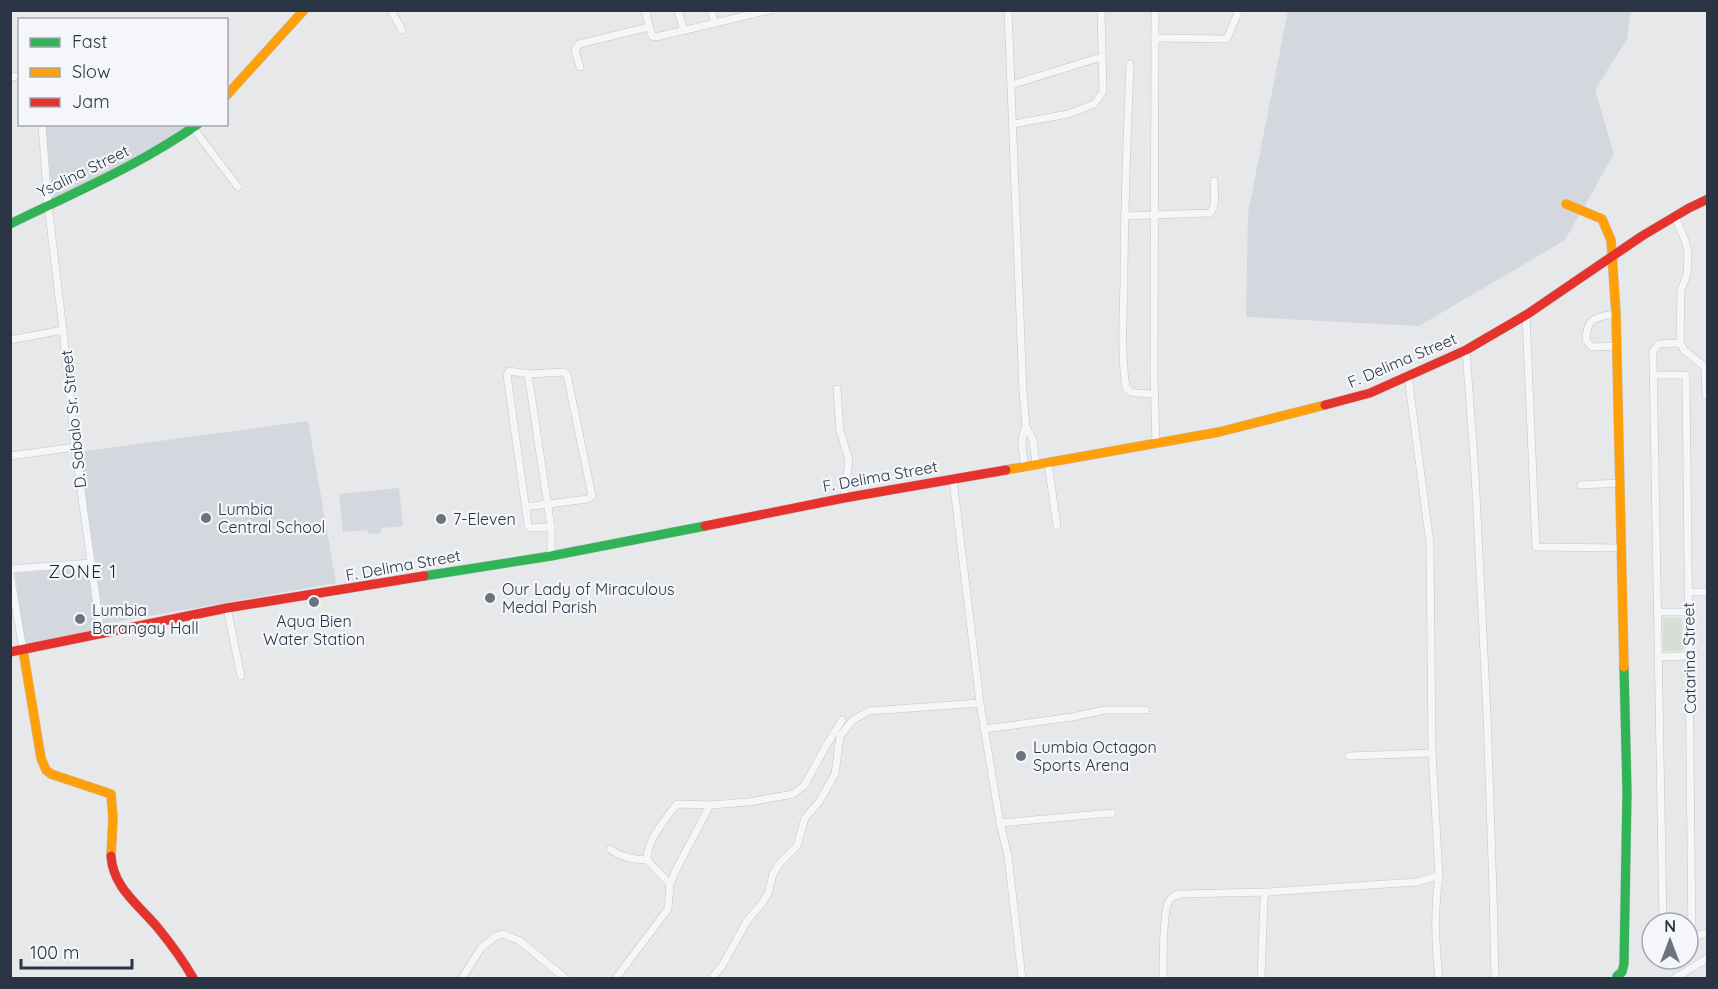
<svg xmlns="http://www.w3.org/2000/svg" width="1718" height="989" font-family="Quicksand,sans-serif">
<style>
.built{fill:#d4d7dd}
.grass{fill:#d6ded6}
.lines{fill:none;stroke-linecap:round;stroke-linejoin:round}
.street-casing{stroke:#c4c6c8;stroke-width:8}
.fast-casing{stroke:#c4c6c8;stroke-width:10}
.slow-casing{stroke:#c4c6c8;stroke-width:10}
.jam-casing{stroke:#c4c6c8;stroke-width:10}
.street{stroke:#f5f6f7;stroke-width:7}
.fast{stroke:#30b455;stroke-width:9}
.slow{stroke:#ff9f0a;stroke-width:9}
.jam{stroke:#e5322d;stroke-width:9}
.poi-dot{fill:#6c737f;stroke:#f4f6f9;stroke-width:2}
.labels{text-anchor:middle;stroke-width:4.5;stroke-linejoin:round;paint-order:stroke}
.street-label{font-size:16px;fill:#2b3445;stroke:#f4f6f9}
.poi-label{font-size:16px;fill:#2b3445;stroke:#f4f6f9;text-anchor:start}
.neighbourhood-label{font-size:18px;letter-spacing:1.5px;fill:#1d2536;stroke:#f4f6f9}
</style>
<rect width="100%" height="100%" fill="#e6e8ea"/>
<!-- built -->
<g class="built">
<path d="M 1288,11 L 1631,11 L 1627,39 L 1595,90 L 1614,154 L 1565,240 L 1419,326 L 1246,317 L 1248,213 Z"/>
<path d="M 45,125 L 192,125 L 176,138 L 53,199 Z"/>
<path d="M 308,421 L 336,583 L 104,624 L 78,452 Z"/>
<path d="M 399,488 L 403,526 L 381,528 L 381,533 L 368,534 L 367,530 L 343,532 L 339,494 Z"/>
<path d="M 88,567 L 96,631 L 25,645 L 15,573 Z"/>
</g>
<!-- grass -->
<path class="grass" d="M 1663,618 L 1682,618 L 1683,651 L 1663,651 Z"/>
<g class="lines">
<!-- street casing -->
<g class="street-casing">
<g id="street">
<path d="M 391,10 L 402,30"/>
<path d="M 645,10 L 652,36 L 656,37 L 770,10"/>
<path d="M 678,10 L 684,31"/>
<path d="M 711,10 L 715,23"/>
<path d="M 1008,10 L 1023,392 L 1026,427 L 1033,440 L 1036,464"/>
<path d="M 1155,10 L 1154,378 L 1156,444"/>
<path d="M 1155,38 L 1227,39 L 1239,10"/>
<path d="M 1130,64 C 1127,137 1124,210 1124,283 C 1123,318 1121,354 1126,388 L 1131,392 L 1136,393 L 1155,394"/>
<path d="M 580,67 L 575,50 L 579,44 L 649,27"/>
<path d="M 10,78 L 20,75"/>
<path d="M 1011,85 L 1101,57"/>
<path d="M 42,124 L 48,205 L 63,330 L 75,447 L 101,634"/>
<path d="M 1013,124 L 1068,114 L 1094,104 L 1103,92 L 1101,10"/>
<path d="M 193,128 L 238,187"/>
<path d="M 1124,216 L 1210,213 C 1217,206 1214,191 1214,181"/>
<path d="M 1675,217 L 1685,240 L 1688,253 L 1687,275 L 1681,290 L 1680,343 L 1684,350 L 1705,367 L 1706,395 L 1708,397"/>
<path d="M 1616,314 C 1597,317 1586,317 1586,340 L 1592,347 L 1617,346"/>
<path d="M 1526,315 L 1536,547 L 1621,548"/>
<path d="M 10,340 L 63,330"/>
<path d="M 1466,350 L 1475,473 L 1487,714 L 1493,892 L 1495,978"/>
<path d="M 528,374 L 551,527 L 551,556"/>
<path d="M 1653,375 L 1686,375 L 1692,942"/>
<path d="M 837,389 L 840,431 L 849,460 L 844,498"/>
<path d="M 10,456 L 75,447"/>
<path d="M 1048,463 L 1057,526"/>
<path d="M 1025,467 C 1023,454 1019,439 1026,427"/>
<path d="M 953,479 L 980,703 L 1000,823 L 1008,856 L 1022,978"/>
<path d="M 1581,485 L 1619,483"/>
<path d="M 525,507 L 588,499 L 592,496 L 567,375 L 564,372 L 528,374 L 509,371 L 507,375 L 528,525 L 530,528 L 551,527"/>
<path d="M 10,569 L 91,563"/>
<path d="M 10,573 L 23,650"/>
<path d="M 1689,592 L 1708,592"/>
<path d="M 227,608 L 241,676"/>
<path d="M 1657,612 L 1689,612"/>
<path d="M 1658,657 L 1689,656"/>
<path d="M 985,729 L 1072,717 L 1105,710 L 1146,710"/>
<path d="M 1349,756 L 1432,753"/>
<path d="M 1000,823 L 1112,813"/>
<path d="M 610,849 C 622,858 633,859 647,860"/>
<path d="M 1439,876 C 1434,911 1435,944 1439,978"/>
<path d="M 670,884 L 647,860 C 646,841 666,818 677,804 L 710,805"/>
<path d="M 1663,923 L 1653,355 L 1653,351 L 1659,344 L 1680,343"/>
<path d="M 1690,937 L 1708,933"/>
<path d="M 1663,959 L 1663,961"/>
<path d="M 462,978 L 481,948 L 496,936 L 503,934 L 520,941 L 565,978"/>
<path d="M 616,978 L 668,909 L 670,884 L 675,872 L 710,805 L 749,802 L 793,794 L 804,786 L 826,746 L 842,720"/>
<path d="M 712,978 L 722,966 L 747,921 L 763,902 L 768,894 L 773,874 L 780,863 L 797,846 L 805,818 L 819,802 L 835,774 L 840,736 L 853,720 L 869,711 L 980,703"/>
<path d="M 1163,978 C 1163,965 1163,909 1169,901 C 1172,896 1176,895 1181,894 L 1267,892"/>
<path d="M 1261,978 L 1264,898 L 1267,892 L 1416,882 L 1439,876 L 1432,753 L 1430,544 L 1408,376"/>
<path d="M 1675,978 L 1708,958"/>
</g>
</g>
<!-- fast casing -->
<g class="fast-casing">
<g id="fast">
<path d="M 10,224 C 73,193 140,165 198,124"/>
<path d="M 424,576 L 551,556 L 705,526"/>
<path d="M 1617,976 L 1622,972 L 1624,964 L 1627,792 L 1624,667"/>
</g>
</g>
<!-- slow casing -->
<g class="slow-casing">
<g id="slow">
<path d="M 226,96 L 304,10"/>
<path d="M 1566,204 L 1602,219 L 1611,240 L 1616,314 L 1624,667"/>
<path d="M 1006,470 L 1219,432 L 1325,405"/>
<path d="M 23,650 L 41,758 L 46,770 L 51,774 L 111,794 L 113,818 L 111,856"/>
</g>
</g>
<!-- jam casing -->
<g class="jam-casing">
<g id="jam">
<path d="M 1325,405 L 1370,393 L 1466,350 L 1526,315 L 1642,236 L 1689,208 L 1708,199"/>
<path d="M 705,526 L 844,498 L 1006,470"/>
<path d="M 10,652 L 227,608 L 424,576"/>
<path d="M 111,856 C 113,888 139,905 158,928 C 171,944 183,960 193,978"/>
</g>
</g>
<!-- street -->
<use href="#street" class="street"/>
<!-- fast -->
<use href="#fast" class="fast"/>
<!-- slow -->
<use href="#slow" class="slow"/>
<!-- jam -->
<use href="#jam" class="jam"/>
</g>
<!-- markers -->
<g class="poi-dot">
<circle cx="206" cy="518" r="6"/>
<circle cx="441" cy="519" r="6"/>
<circle cx="490" cy="598" r="6"/>
<circle cx="314" cy="602" r="6"/>
<circle cx="80" cy="619" r="6"/>
<circle cx="1021" cy="756" r="6"/>
</g>
<g class="labels">
<!-- street labels -->
<g class="street-label">
<text transform="translate(83 171) rotate(-26)" y="6">Ysalina Street</text>
<text transform="translate(1402 360) rotate(-23)" y="6">F. Delima Street</text>
<text transform="translate(73 419) rotate(-96)" y="6">D. Sabalo Sr. Street</text>
<text transform="translate(880 476) rotate(-10)" y="6">F. Delima Street</text>
<text transform="translate(403 565) rotate(-10)" y="6">F. Delima Street</text>
<text transform="translate(1689 658) rotate(-91)" y="6">Catarina Street</text>
</g>
<!-- poi labels -->
<g class="poi-label">
<text x="218" y="515">Lumbia<tspan x="218" dy="18">Central School</tspan></text>
<text x="453" y="525">7-Eleven</text>
<text x="502" y="595">Our Lady of Miraculous<tspan x="502" dy="18">Medal Parish</tspan></text>
<text x="92" y="616">Lumbia<tspan x="92" dy="18">Barangay Hall</tspan></text>
<text x="314" y="627" text-anchor="middle">Aqua Bien<tspan x="314" dy="18">Water Station</tspan></text>
<text x="1033" y="753">Lumbia Octagon<tspan x="1033" dy="18">Sports Arena</tspan></text>
</g>
<!-- neighbourhood labels -->
<g class="neighbourhood-label">
<text x="83" y="578">ZONE 1</text>
</g>
</g>
<!-- border -->
<rect width="1718" height="989" fill="none" stroke="#2b3445" stroke-width="24"/>
<!-- legend -->
<rect x="18" y="18" width="210" height="108" fill="#f4f6f9" stroke="#a4a8b1" stroke-width="1.5"/>
<rect x="30" y="38" width="30" height="9" fill="#30b455" stroke="#a4a8b1" stroke-width="1.5"/>
<text x="72" y="48" font-size="18" fill="#2b3445">Fast</text>
<rect x="30" y="68" width="30" height="9" fill="#ff9f0a" stroke="#a4a8b1" stroke-width="1.5"/>
<text x="72" y="78" font-size="18" fill="#2b3445">Slow</text>
<rect x="30" y="98" width="30" height="9" fill="#e5322d" stroke="#a4a8b1" stroke-width="1.5"/>
<text x="72" y="108" font-size="18" fill="#2b3445">Jam</text>
<!-- north arrow -->
<g transform="translate(1670 941)"><circle r="28" fill="#f4f6f9" stroke="#a4a8b1" stroke-width="1.5"/>
<path d="M0-4.5L10 22L0 15L-10 22Z" fill="#6c737f"/>
<text y="-9" font-size="16" font-weight="bold" text-anchor="middle" fill="#2b3445">N</text>
</g>
<!-- scale -->
<path d="M21 959v9h111v-9" fill="none" stroke="#2b3445" stroke-width="3"/>
<text x="30" y="959" font-size="18" fill="#2b3445" stroke="#f4f6f9" stroke-width="4.5" paint-order="stroke">100 m</text>
</svg>
